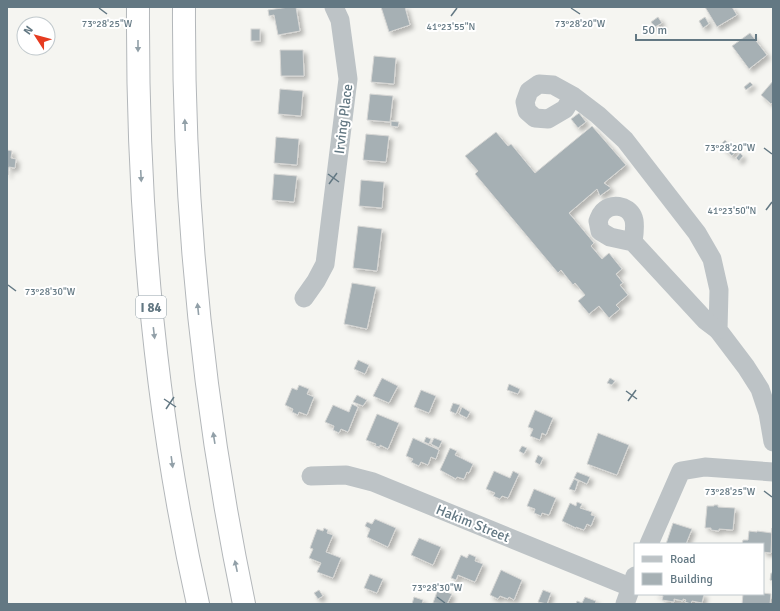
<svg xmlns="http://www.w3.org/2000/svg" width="780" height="611" font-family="Signika,sans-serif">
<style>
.building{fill:#a6b0b4;stroke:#d6d6d4;filter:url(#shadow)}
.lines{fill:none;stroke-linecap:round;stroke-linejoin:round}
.highway-casing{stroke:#b3b7ba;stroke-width:24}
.minor{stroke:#bdc3c6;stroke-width:19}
.highway{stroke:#fff;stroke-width:22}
.oneway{fill:#92a0a8}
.ticks{fill:none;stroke:#637883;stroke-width:1.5}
.labels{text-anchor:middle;stroke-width:4;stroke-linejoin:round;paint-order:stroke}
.shield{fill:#fff;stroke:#92a0a8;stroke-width:1}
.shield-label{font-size:13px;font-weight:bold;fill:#637883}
.street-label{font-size:14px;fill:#637883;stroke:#fff}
.ticks-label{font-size:10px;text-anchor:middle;fill:#637883;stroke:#fff;stroke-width:4;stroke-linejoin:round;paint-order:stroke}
</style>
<defs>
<filter id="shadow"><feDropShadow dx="3.5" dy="3.5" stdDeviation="2" flood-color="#0004"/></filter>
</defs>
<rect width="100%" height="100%" fill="#f5f5f1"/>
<!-- building -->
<g class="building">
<path d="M 289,7 L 296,7 L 300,31 L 278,35 L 274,15 L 269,16 L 268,10 Z"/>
<path d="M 381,7 L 405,7 L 410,25 L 389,32 Z"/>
<path d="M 705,7 L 732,7 L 737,15 L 717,27 Z"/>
<path d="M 658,17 L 662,23 L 655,27 L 651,22 Z"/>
<path d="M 705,17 L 709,24 L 703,28 L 699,21 Z"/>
<rect x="251" y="29" width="9" height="12"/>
<path d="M 750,33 L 767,55 L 749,69 L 732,46 Z"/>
<path d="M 280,50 L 303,50 L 304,76 L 281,76 Z"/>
<path d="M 374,56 L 396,58 L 394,84 L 371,82 Z"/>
<path d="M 773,81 L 773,102 L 771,104 L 761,95 Z"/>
<path d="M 750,82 L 753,85 L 746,90 L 744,87 Z"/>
<path d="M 280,89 L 303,91 L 301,116 L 278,114 Z"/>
<path d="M 370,94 L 393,96 L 390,122 L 367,120 Z"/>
<path d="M 579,113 L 586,122 L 578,128 L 571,119 Z"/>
<path d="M 391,121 L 399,122 L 398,127 L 391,126 Z"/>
<path d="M 592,126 L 626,165 L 604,183 L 611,188 L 600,196 L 597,189 L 569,213 L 594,243 L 591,246 L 602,259 L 609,253 L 622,269 L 616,274 L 623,283 L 620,285 L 628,295 L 616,305 L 620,309 L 609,318 L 599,306 L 589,314 L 578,301 L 585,295 L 575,283 L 573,285 L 561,270 L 558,273 L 475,174 L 478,171 L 465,156 L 496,132 L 508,146 L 511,144 L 535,173 Z"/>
<path d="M 366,134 L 389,136 L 386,162 L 363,160 Z"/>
<path d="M 276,137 L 299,139 L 297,165 L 274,163 Z"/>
<path d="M 725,140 L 736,151 L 732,156 L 720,145 Z"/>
<path d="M 7,150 L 12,151 L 11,158 L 16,159 L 15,168 L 9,167 L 8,175 Z"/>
<path d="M 740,153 L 743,156 L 739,161 L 736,158 Z"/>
<path d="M 274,174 L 297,176 L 294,202 L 272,200 Z"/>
<path d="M 361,180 L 384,182 L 382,208 L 359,206 Z"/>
<path d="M 358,226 L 382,229 L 377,271 L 353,268 Z"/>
<path d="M 352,283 L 376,287 L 367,329 L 344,324 Z"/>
<path d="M 358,360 L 369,365 L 365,374 L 354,369 Z"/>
<path d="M 382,378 L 398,386 L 389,403 L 373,396 Z"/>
<path d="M 610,378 L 615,381 L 612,385 L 607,383 Z"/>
<path d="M 509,384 L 520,389 L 518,394 L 507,390 Z"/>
<path d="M 299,385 L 309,389 L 307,394 L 314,397 L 307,415 L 299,412 L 298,415 L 292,412 L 293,409 L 285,405 L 292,388 L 297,390 Z"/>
<path d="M 421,390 L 436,396 L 429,413 L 414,407 Z"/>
<path d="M 357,395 L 367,400 L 363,406 L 353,402 Z"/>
<path d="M 453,403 L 460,405 L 456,414 L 450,411 Z"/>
<path d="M 352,404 L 358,407 L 348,432 L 341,429 L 339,433 L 333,430 L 334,426 L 325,422 L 333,405 L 349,412 Z"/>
<path d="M 462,407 L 470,412 L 467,418 L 459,414 Z"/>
<path d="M 535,410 L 553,418 L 546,435 L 542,433 L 540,440 L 530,436 L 533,429 L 528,427 Z"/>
<path d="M 377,414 L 399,423 L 388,449 L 380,445 L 380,447 L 375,446 L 376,444 L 366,440 Z"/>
<path d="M 598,433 L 629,445 L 617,475 L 587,464 Z"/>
<path d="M 426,437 L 431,439 L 429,444 L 424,442 Z"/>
<path d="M 413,438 L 439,450 L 436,459 L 431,457 L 428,465 L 421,462 L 419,466 L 411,462 L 413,459 L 406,456 Z"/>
<path d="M 434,438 L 442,441 L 439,448 L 431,444 Z"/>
<path d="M 522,446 L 527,448 L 524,454 L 519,451 Z"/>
<path d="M 450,448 L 457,451 L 455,455 L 473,464 L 469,473 L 467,472 L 464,479 L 457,477 L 456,479 L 440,470 Z"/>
<path d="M 538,455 L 543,458 L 540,465 L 535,462 Z"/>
<path d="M 494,471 L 510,478 L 513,471 L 519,474 L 508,498 L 502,496 L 500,499 L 493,496 L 495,493 L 486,489 Z"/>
<path d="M 577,472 L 590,477 L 587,484 L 574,478 Z"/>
<path d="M 574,479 L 578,481 L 575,491 L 569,489 Z"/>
<path d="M 534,489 L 556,498 L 549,515 L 542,513 L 541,516 L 534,513 L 535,509 L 527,506 Z"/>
<path d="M 577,502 L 582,504 L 580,508 L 592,512 L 591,515 L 595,516 L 591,526 L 587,524 L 584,530 L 576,527 L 576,528 L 562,521 L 570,503 L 576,506 Z"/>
<path d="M 714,505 L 718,505 L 718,507 L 735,508 L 733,530 L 719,529 L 719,531 L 711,530 L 711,528 L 705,528 L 707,506 L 714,506 Z"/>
<path d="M 375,519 L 396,528 L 388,547 L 367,537 L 370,529 L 365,526 L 367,522 L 372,524 Z"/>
<path d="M 673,523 L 692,529 L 686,544 L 666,544 Z"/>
<path d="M 324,528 L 328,530 L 327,533 L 333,535 L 326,552 L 341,558 L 333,578 L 317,572 L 321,563 L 309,558 L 313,549 L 310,548 L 317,529 L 323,531 Z"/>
<path d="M 772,528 L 771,553 L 763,552 L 763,544 L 742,544 L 743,540 L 748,540 L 749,531 L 757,532 L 757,531 L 772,533 Z"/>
<path d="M 419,538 L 441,547 L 433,565 L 411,555 Z"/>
<path d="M 469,554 L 476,557 L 475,561 L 483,564 L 475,582 L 458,575 L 456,580 L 451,578 L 461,555 L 467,558 Z"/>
<path d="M 501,570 L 522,580 L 514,600 L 509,597 L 508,599 L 500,596 L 498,599 L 490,595 Z"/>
<path d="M 771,573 L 773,573 L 773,581 L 770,580 Z"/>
<path d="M 370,574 L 383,579 L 377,593 L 364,588 Z"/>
<path d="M 438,589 L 452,594 L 447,604 L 433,603 Z"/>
<path d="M 319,590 L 323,596 L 318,599 L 314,593 Z"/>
<path d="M 543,590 L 551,593 L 547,604 L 538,602 Z"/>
<path d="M 763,593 L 771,594 L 770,604 L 742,604 L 743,594 Z"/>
<path d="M 655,594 L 704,594 L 702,603 L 692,601 L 691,604 L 685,602 L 686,600 L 683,599 L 683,601 L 674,599 L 674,602 L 662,600 L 663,596 Z"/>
<path d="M 414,597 L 423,600 L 422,604 L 412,604 Z"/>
<path d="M 585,597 L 596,601 L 595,604 L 576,604 L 577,601 L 582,603 Z"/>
</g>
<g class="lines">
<!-- highway casing -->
<g class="highway-casing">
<g id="highway">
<path d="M 138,7 C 137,207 154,408 198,604"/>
<path d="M 184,7 C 183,208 203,407 244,604"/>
</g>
</g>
<!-- minor -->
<g class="minor">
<path d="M 573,96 L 565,109 L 548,119 L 535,118 L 527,111 L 525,102 L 529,91 L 539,84 L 553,85 L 573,96 L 598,115 L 625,140 L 697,233 L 712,259 L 719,290 L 718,330 L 746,367 L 760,389 L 768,413 L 773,442"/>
<path d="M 633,242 L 610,237 L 600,231 L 598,221 C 599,219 600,215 602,213 C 610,202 628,205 633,217 C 636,223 634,235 633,242 L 706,321 L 718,330"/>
<path d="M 304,298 L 316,281 L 325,264 L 348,79 L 340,20 L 334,7"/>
<path d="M 311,476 L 346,475 L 373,482 L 630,587"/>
<path d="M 649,544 L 681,471 L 705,467 L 773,472"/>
<path d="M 625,604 L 635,576"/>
</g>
<!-- highway -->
<use href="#highway" class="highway"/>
</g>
<!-- one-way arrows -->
<defs><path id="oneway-solid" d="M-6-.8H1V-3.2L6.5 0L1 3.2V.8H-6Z"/></defs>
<g class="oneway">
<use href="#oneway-solid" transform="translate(138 46) rotate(90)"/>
<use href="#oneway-solid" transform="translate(185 125) rotate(-92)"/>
<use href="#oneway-solid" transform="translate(141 176) rotate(87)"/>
<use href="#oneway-solid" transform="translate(198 309) rotate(-96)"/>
<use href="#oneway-solid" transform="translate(154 333) rotate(83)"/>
<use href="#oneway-solid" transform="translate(214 438) rotate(-99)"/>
<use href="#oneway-solid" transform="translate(172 462) rotate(82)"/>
<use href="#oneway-solid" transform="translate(236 566) rotate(-102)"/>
</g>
<!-- ticks -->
<path class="ticks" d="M 99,8 L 107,14M 571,8 L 580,14M 451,16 L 457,8M 764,148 L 772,154M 328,174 L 339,182M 329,184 L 337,173M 766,210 L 772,202M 8,285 L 16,291M 626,391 L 637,399M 164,399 L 176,407M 628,401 L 636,390M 166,409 L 174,397M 764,491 L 772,497M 437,597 L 445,603"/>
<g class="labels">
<!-- shield labels -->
<rect class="shield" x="136" y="296" width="30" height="22" rx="3"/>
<g class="shield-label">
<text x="151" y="312">I 84</text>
</g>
<!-- street labels -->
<g class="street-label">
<text transform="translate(343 119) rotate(-83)" y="5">Irving Place</text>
<text transform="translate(473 523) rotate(22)" y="5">Hakim Street</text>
</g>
</g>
<g class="ticks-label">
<text x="107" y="27">73°28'25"W</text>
<text x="580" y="27">73°28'20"W</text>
<text x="451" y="30">41°23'55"N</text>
<text x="730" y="151">73°28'20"W</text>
<text x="732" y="214">41°23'50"N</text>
<text x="50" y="295">73°28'30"W</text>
<text x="730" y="495">73°28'25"W</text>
<text x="437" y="591">73°28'30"W</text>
</g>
<!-- border -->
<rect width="780" height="611" fill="none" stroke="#637883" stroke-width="16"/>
<!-- legend -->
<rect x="634" y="543" width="130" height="52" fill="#ffffff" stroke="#c1c9cd"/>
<rect x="642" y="556" width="20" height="6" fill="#bdc3c6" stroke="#c1c9cd"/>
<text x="670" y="563" font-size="12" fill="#637883">Road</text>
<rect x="642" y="573" width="20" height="12" fill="#a6b0b4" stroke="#c1c9cd"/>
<text x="670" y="583" font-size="12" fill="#637883">Building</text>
<!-- north arrow -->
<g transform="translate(36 36) rotate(306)"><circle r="19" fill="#ffffff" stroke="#c1c9cd"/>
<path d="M0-3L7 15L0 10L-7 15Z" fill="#e63b20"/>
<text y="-6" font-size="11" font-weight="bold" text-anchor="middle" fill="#637883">N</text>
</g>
<!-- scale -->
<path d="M636 34v6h120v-6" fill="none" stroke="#637883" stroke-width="2"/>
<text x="642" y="34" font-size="12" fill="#637883" stroke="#ffffff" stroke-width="3" paint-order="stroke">50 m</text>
</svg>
